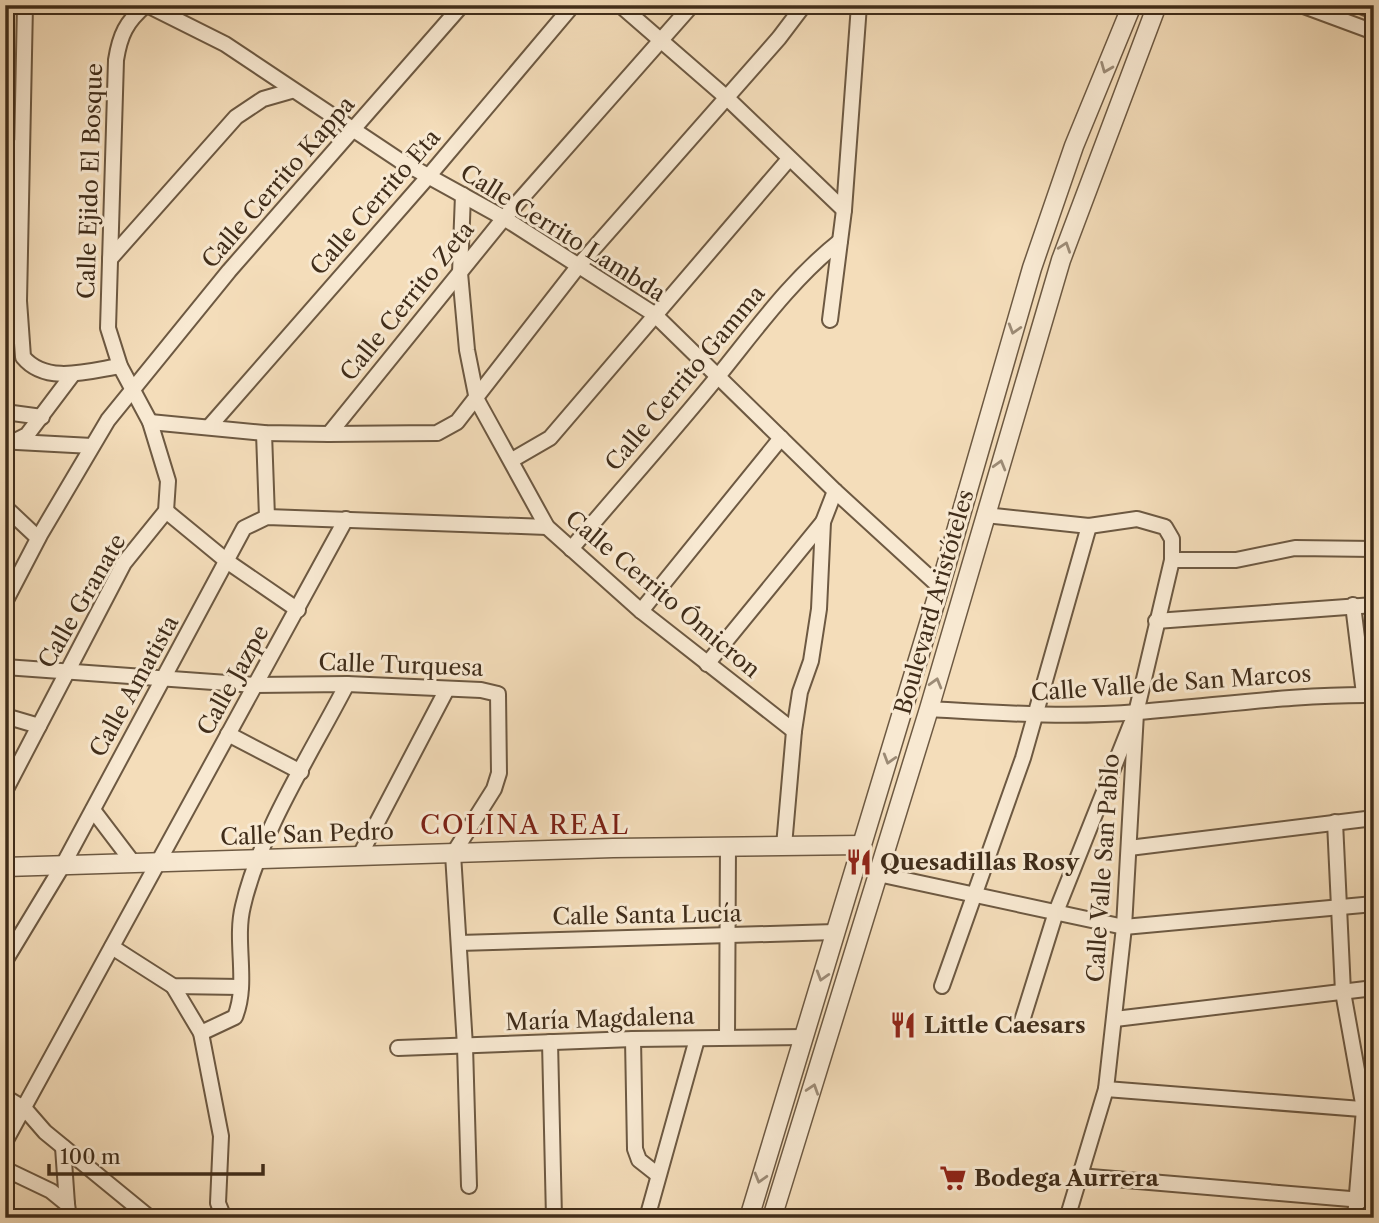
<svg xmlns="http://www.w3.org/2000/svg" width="1379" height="1223" font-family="'Libre Caslon Text',serif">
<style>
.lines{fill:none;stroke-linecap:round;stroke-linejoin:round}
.minor-casing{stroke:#6d5942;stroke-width:18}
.tertiary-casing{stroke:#6d5942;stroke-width:21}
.minor{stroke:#f8e9d2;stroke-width:14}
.tertiary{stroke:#f8e9d2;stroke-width:18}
.oneway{stroke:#9c8b76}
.labels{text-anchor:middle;stroke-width:6;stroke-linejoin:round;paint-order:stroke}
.street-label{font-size:23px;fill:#402d1a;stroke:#f8e9d2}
.poi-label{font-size:23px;font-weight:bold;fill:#402d1a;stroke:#f8e9d2;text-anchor:start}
.quarter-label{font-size:26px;letter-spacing:2px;fill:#7a1f14;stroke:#f8e9d2}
</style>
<rect width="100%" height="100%" fill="#f4ddba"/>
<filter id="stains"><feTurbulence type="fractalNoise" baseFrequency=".00286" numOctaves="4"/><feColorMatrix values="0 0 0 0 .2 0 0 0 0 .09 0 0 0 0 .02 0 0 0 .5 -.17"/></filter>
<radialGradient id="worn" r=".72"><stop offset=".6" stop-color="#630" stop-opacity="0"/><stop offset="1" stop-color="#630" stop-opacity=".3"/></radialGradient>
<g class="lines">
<!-- minor casing -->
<g class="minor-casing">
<g id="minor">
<path d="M 25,5 L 19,301 L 23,357 C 46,385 89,371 120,366"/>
<path d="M 147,5 L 225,44 L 399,160 L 504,218 L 654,314 L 835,491 L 940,587"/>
<path d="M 620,5 L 727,98 L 844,210"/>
<path d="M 1301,5 L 1374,32"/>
<path d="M 1358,5 L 1374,11"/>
<path d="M 5,157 L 22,144"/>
<path d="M 463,195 L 460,273 L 467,350 L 477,400 L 547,527 L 641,611 L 794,731"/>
<path d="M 110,259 L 236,117 L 263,99 L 291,91"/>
<path d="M 830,320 L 844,210 L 859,5"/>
<path d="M 5,412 L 42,417"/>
<path d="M 150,422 L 264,433 L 329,434 L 437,433 L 457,422 L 580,264 L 779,38 L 804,5"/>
<path d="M 209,427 L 427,178 L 573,5"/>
<path d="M 264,433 L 267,517"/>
<path d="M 329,434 L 504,218 L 692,5"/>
<path d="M 17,442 L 92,446"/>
<path d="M 5,446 L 27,435 L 73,374"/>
<path d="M 512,460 L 550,438 L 789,159"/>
<path d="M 5,507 L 38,538"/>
<path d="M 166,511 L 228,562 L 298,610"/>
<path d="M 985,515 L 1089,526 L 1137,519 L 1165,527 L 1172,539 L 1172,560 L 1136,713 L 1124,927 L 1106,1089 L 1069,1212"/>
<path d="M 571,549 C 620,491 671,434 719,375 C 757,328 792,279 840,241"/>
<path d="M 1172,560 L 1236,560 L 1295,548 L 1374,549"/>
<path d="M 5,602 L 40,535 L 108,420 L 229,271 L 462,5"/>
<path d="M 1353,605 L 1364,694"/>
<path d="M 641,611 L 781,438"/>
<path d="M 1156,621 L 1374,605"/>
<path d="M 707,664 L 823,522"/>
<path d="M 5,667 L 255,685 L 347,684 L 481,690 L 498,694 L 499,773 L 494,789 L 453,854 L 465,1046 L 469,1186"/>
<path d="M 929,709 C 999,713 1068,718 1138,712 C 1217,706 1295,694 1374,695"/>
<path d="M 5,716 L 39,726"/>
<path d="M 228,734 L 301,772"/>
<path d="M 5,791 L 124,563 L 166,511 L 168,481 L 150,422 L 120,366 L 108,328 L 116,60 C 120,35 126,22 146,5"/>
<path d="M 93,810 L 134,864"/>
<path d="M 1335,822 L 1343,992 L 1364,1109 L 1355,1218"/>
<path d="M 784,846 L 794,731 L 800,692 L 811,661 L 819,609 L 823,522 L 835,491"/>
<path d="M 1129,848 L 1374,818"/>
<path d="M 359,857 L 447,689"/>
<path d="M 878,874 L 1124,927 L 1374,904"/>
<path d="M 459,943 L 835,932"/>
<path d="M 112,947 L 173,986 L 241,987"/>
<path d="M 5,961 L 63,865 L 244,528 L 267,517 L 547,527"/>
<path d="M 173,986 L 201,1033 L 221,1136 L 218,1203 L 224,1218"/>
<path d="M 942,986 L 1023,758 L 1089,526"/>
<path d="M 1115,1019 L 1374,988"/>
<path d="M 1022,1021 L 1056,912 L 1131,724"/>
<path d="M 201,1033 L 235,1017 C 249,982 234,942 243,906 C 260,832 312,752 347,684"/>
<path d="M 727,1037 L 728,846"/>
<path d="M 633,1039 L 635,1149 L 639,1160 L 658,1175"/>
<path d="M 550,1042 L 554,1218"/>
<path d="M 398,1048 L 633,1039 L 804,1037"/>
<path d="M 1106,1089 L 1374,1110"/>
<path d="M 5,1097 L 25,1109 L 45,1132 L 150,1218"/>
<path d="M 5,1142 L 346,519"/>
<path d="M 63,1147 L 67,1204"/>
<path d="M 5,1169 L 51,1191 L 67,1204 L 69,1218"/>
<path d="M 1079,1176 L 1374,1201"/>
<path d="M 647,1218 L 697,1039"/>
</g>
</g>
<!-- tertiary casing -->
<g class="tertiary-casing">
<g id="tertiary">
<path d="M 5,867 L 613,848 L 862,845"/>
<path d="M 749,1218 L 940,587 L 1032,268 L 1074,146 L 1132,5"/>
<path d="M 772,1218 L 929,709 L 1061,260 L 1157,5"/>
</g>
</g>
<!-- minor -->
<use href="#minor" class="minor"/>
<!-- tertiary -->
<use href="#tertiary" class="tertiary"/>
</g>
<!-- one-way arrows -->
<defs><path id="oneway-chevron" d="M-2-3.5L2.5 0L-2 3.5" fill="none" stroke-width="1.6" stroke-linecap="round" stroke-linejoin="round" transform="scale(1.75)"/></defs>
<g class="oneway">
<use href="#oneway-chevron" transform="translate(1106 68) rotate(112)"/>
<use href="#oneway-chevron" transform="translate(1065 247) rotate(-71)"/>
<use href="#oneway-chevron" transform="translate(1014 329) rotate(107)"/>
<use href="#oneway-chevron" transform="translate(1000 465) rotate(-74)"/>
<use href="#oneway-chevron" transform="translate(936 683) rotate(-74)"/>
<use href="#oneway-chevron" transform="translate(889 759) rotate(107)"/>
<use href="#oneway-chevron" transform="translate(822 976) rotate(107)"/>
<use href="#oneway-chevron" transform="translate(813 1089) rotate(-72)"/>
<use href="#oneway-chevron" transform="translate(760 1178) rotate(106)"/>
</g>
<!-- icons -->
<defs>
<g id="restaurant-bare" transform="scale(2.1)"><path d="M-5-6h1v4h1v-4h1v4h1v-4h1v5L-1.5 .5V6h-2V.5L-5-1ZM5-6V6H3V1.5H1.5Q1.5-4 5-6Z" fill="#8f2418" stroke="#f8e9d2" stroke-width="2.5" paint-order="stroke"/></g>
<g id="supermarket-bare" transform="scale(2.1)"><path d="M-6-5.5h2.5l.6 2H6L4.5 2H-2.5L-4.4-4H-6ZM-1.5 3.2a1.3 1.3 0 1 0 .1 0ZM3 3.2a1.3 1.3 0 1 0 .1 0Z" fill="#8f2418" stroke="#f8e9d2" stroke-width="2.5" paint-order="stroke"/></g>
</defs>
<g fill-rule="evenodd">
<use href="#restaurant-bare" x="859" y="862"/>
<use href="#restaurant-bare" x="903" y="1025"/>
<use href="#supermarket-bare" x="953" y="1178"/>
</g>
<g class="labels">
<!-- street labels -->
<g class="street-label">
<text transform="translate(90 181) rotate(-88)" y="8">Calle Ejido El Bosque</text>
<text transform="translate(278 182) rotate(-49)" y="8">Calle Cerrito Kappa</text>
<text transform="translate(375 202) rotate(-49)" y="8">Calle Cerrito Eta</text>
<text transform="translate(563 233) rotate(32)" y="8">Calle Cerrito Lambda</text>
<text transform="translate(407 301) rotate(-51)" y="8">Calle Cerrito Zeta</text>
<text transform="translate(685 378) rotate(-50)" y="8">Calle Cerrito Gamma</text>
<text transform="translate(663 594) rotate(40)" y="8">Calle Cerrito Ómicron</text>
<text transform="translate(82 601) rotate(-60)" y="8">Calle Granate</text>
<text transform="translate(934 602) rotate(-74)" y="8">Boulevard Aristóteles</text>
<text transform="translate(401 665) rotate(2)" y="8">Calle Turquesa</text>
<text transform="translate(233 680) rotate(-61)" y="8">Calle Jazpe</text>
<text transform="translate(1171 683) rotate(-4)" y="8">Calle Valle de San Marcos</text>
<text transform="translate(134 686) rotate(-61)" y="8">Calle Amatista</text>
<text transform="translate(307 834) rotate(-2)" y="8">Calle San Pedro</text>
<text transform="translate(1103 868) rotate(-86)" y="8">Calle Valle San Pablo</text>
<text transform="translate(647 915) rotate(-1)" y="8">Calle Santa Lucía</text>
<text transform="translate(600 1019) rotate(-2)" y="8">María Magdalena</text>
</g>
<!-- poi labels -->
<g class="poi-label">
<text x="880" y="870">Quesadillas Rosy</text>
<text x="924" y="1033">Little Caesars</text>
<text x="974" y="1186">Bodega Aurrera</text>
</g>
<!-- quarter labels -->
<g class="quarter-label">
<text x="525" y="834">COLINA REAL</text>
</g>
</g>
<!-- margin -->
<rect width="1379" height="1223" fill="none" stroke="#f4ddba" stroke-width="28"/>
<rect x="7" y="7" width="1365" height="1209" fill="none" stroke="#402d1a" stroke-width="3.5"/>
<rect x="14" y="14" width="1351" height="1195" fill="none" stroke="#402d1a" stroke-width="2"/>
<!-- scale -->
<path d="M49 1164v10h214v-10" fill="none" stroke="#402d1a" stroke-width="3.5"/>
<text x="60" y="1164" font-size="21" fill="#402d1a" stroke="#f8e9d2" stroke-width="5" paint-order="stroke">100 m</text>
<rect width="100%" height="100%" filter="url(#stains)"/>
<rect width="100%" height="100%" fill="url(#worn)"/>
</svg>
